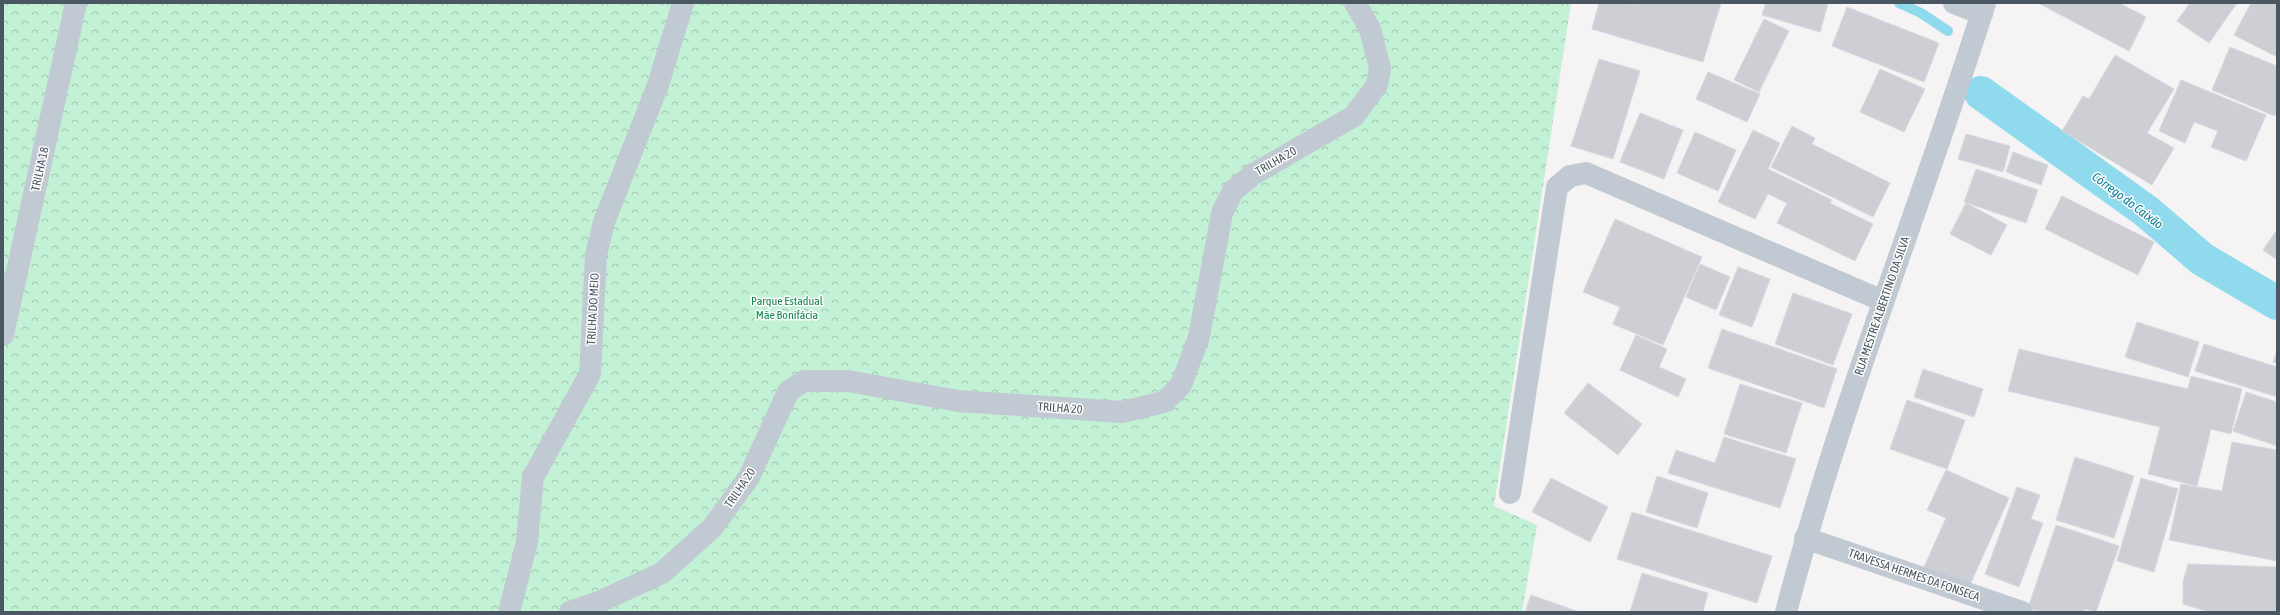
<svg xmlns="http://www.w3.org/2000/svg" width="2280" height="615" font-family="'Asap Condensed',sans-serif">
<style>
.forest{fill:url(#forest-crowns)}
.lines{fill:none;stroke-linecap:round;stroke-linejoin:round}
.stream{stroke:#90daee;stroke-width:10}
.canal{stroke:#90daee;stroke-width:34}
.building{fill:#cdcfd5;stroke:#d7d9de}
.minor{stroke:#c1cad2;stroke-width:22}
.labels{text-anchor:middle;stroke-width:3;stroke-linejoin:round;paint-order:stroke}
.street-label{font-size:12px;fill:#4a5661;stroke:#fff}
.park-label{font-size:12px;fill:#17864f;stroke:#fff}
.water-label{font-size:13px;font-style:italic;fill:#0c7c9b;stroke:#fff}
</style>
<defs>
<pattern id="forest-crowns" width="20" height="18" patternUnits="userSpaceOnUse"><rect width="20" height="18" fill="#c3f1d5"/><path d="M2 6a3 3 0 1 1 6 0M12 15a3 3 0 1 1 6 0" fill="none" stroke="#a0c6b0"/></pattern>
</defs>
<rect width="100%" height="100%" fill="#f5f3f3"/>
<!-- forest -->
<path class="forest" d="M 3,3 L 1571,3 L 1494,506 L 1537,525 L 1522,612 L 3,612 Z"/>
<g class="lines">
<!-- stream -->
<path class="stream" d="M 1899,3 L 1921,13 L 1948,31"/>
<!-- canal -->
<path class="canal" d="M 1981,93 L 2146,211 L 2202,259 L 2277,303"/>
</g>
<!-- building -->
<g class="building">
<path d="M 1599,3 L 1625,3 L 1633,5 L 1634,3 L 1721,3 L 1703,62 L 1592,29 Z"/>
<path d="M 1766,3 L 1828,3 L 1820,32 L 1762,15 Z"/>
<path d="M 2038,3 L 2119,3 L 2146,17 L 2129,51 Z"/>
<path d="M 2190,3 L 2237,3 L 2209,43 L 2177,21 Z"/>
<path d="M 2251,3 L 2277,3 L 2277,57 L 2234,35 Z"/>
<path d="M 1847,7 L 1939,43 L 1924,82 L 1832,46 Z"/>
<path d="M 1764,19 L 1789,31 L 1759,92 L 1734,80 Z"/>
<path d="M 2230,47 L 2277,66 L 2277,111 L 2275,116 L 2212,90 Z"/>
<path d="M 2115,55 L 2174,89 L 2147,133 L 2174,148 L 2152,185 L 2062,131 L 2083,96 L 2089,99 Z"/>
<path d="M 1599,59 L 1640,71 L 1613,159 L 1571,146 Z"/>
<path d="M 1880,69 L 1925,89 L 1904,132 L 1860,112 Z"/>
<path d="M 1708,72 L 1760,94 L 1747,122 L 1696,99 Z"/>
<path d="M 2181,80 L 2266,115 L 2246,161 L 2211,147 L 2218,131 L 2194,122 L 2185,143 L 2159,131 Z"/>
<path d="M 1640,113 L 1683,130 L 1664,179 L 1620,162 Z"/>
<path d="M 1792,126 L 1815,138 L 1812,144 L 1890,183 L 1873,217 L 1771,167 Z"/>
<path d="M 1753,130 L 1780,143 L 1768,169 L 1832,200 L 1830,203 L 1873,224 L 1855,261 L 1777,223 L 1787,203 L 1768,194 L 1755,219 L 1718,202 Z"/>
<path d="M 1695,132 L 1736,150 L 1718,191 L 1677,173 Z"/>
<path d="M 1966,134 L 2010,146 L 2003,172 L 1958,159 Z"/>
<path d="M 2013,152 L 2048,165 L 2041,185 L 2006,172 Z"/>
<path d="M 1976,169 L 2038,190 L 2026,223 L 1964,202 Z"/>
<path d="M 2062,196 L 2154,242 L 2138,275 L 2045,229 Z"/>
<path d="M 1966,203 L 2007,225 L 1991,255 L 1950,234 Z"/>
<path d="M 1615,219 L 1702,257 L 1663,345 L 1613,324 L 1620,307 L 1583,292 Z"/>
<path d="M 2276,231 L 2277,232 L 2277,260 L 2263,250 Z"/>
<path d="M 1700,264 L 1730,277 L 1716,310 L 1686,297 Z"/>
<path d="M 1738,267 L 1770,279 L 1752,327 L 1719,315 Z"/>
<path d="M 1793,293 L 1852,314 L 1833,365 L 1775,344 Z"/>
<path d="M 2137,322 L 2199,342 L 2188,377 L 2125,357 Z"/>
<path d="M 1722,329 L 1837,369 L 1824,408 L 1708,368 Z"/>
<path d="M 1636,335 L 1667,349 L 1659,367 L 1686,379 L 1678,397 L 1620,370 Z"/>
<path d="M 2204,344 L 2277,367 L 2277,397 L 2195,371 Z"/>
<path d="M 2019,349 L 2188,389 L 2191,376 L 2242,389 L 2231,434 L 2211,429 L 2197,486 L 2148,474 L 2160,427 L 2008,391 Z"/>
<path d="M 2277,351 L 2277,363 L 2273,362 Z"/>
<path d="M 1923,369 L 1983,389 L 1974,417 L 1914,397 Z"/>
<path d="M 1588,383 L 1642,424 L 1618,455 L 1564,413 Z"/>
<path d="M 1740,384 L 1802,403 L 1786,453 L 1724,434 Z"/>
<path d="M 2246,392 L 2277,402 L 2277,446 L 2233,431 Z"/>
<path d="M 1907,400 L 1965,420 L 1947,469 L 1890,449 Z"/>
<path d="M 1724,437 L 1796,459 L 1780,508 L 1668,473 L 1676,450 L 1715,463 Z"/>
<path d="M 2232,442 L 2277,450 L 2277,561 L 2169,540 L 2181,484 L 2222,491 Z"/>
<path d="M 2075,457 L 2134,476 L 2114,538 L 2056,520 Z"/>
<path d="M 1946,470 L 2009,498 L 1969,587 L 1924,567 L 1946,518 L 1927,510 Z"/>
<path d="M 1657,476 L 1708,493 L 1697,528 L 1646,512 Z"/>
<path d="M 1551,478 L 1608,507 L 1590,542 L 1532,512 Z"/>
<path d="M 2141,478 L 2178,489 L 2154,572 L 2117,561 Z"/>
<path d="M 2017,487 L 2040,495 L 2031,519 L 2043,523 L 2019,587 L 1985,574 Z"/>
<path d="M 1632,512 L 1772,556 L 1757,603 L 1617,559 Z"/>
<path d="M 2056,525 L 2119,546 L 2096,612 L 2085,609 L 2084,612 L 2042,612 L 2028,608 Z"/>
<path d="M 2188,564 L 2277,567 L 2277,612 L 2161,612 L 2209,612 L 2183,604 L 2183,582 Z"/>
<path d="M 1642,573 L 1708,593 L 1703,612 L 1630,612 Z"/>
<path d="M 1531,595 L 1579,612 L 1525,612 Z"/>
</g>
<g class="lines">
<!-- minor -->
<g class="minor">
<path d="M 1954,3 L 1982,14"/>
<path d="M 3,335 L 76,3"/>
<path d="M 1510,493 L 1557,187 L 1570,176 L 1586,173 L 1883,301"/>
<path d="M 1805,538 L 2022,612"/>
<path d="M 509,612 L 527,542 L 533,477 L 590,374 L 596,255 L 604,222 L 658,85 L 683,3"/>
<path d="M 570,612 L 599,602 L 662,573 L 713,527 L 749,477 L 788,392 L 804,381 L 848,381 L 958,401 L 1122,412 L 1164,402 L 1181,385 L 1199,337 L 1222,213 L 1233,191 L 1252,175 L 1354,116 L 1377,85 L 1380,68 L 1370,29 L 1355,3"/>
<path d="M 1786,612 C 1840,405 1921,207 1985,3"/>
</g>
</g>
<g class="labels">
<!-- street labels -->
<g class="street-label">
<text transform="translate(1276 161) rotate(-30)" y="4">TRILHA 20</text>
<text transform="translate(40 169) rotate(-78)" y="4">TRILHA 18</text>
<text transform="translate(1882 306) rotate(-71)" y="4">RUA MESTRE ALBERTINO DA SILVA</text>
<text transform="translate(593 309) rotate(-87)" y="4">TRILHA DO MEIO</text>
<text transform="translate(1060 408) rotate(4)" y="4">TRILHA 20</text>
<text transform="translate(740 488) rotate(-56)" y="4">TRILHA 20</text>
<text transform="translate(1914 575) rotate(19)" y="4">TRAVESSA HERMES DA FONSECA</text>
</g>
<!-- park labels -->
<g class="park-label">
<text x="787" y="305">Parque Estadual<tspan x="787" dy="14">Mãe Bonifácia</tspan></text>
</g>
<!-- water labels -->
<g class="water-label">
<text transform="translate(2128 200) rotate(37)" y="5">Córrego do Caixão</text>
</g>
</g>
<!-- border -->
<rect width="2280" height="615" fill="none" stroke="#4a5661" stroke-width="8"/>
</svg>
